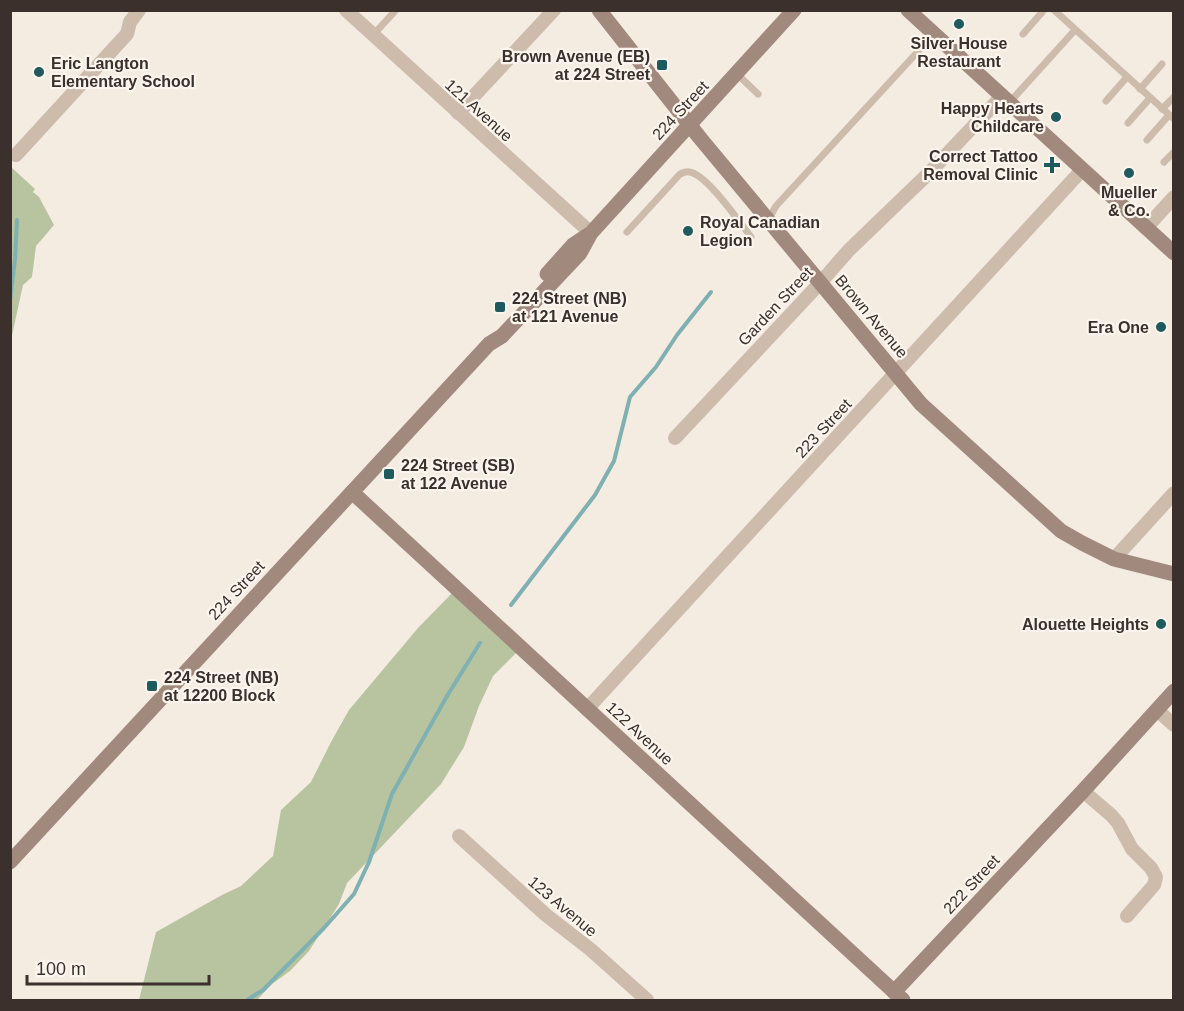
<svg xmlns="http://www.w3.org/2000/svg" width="1184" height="1011" font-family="Helvetica,sans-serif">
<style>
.green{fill:#b8c4a0}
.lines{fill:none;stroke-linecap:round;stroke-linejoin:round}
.stream{stroke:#7fb0b2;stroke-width:4}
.lane{stroke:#cdbbac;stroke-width:7}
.street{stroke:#cdbbac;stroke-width:14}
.secondary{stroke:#a18a7d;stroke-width:15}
.poi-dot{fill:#1f5a5e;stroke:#fbf5ee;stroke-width:2}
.labels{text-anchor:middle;stroke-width:4.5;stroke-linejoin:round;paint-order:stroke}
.poi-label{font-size:16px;font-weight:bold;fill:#3b302b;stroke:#fbf5ee;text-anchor:end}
.street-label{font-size:16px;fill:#3b302b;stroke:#fbf5ee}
</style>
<rect width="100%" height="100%" fill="#f4ebe1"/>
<!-- green -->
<g class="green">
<path d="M 11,167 L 35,189 L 33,192 L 39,197 L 54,225 L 36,246 L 32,277 L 23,285 L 11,340 Z"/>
<path d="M 456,589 L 521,648 L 493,676 L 479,706 L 464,747 L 441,784 L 347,883 L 339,904 L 309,951 L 290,971 L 272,984 L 257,1000 L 139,1000 L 156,932 L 222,895 L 241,886 L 273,856 L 281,810 L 311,782 L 331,742 L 349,710 L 418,628 Z"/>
</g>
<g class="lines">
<!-- stream -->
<g class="stream">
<path d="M 10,300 L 15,259 L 17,220"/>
<path d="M 511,605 L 595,495 L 614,461 L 630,397 L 656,367 L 677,335 L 711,292"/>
<path d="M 247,1000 L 263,990 L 324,928 L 354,894 L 369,862 L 392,794 L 447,696 L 480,643"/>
</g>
<!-- lane -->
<g class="lane">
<path d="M 1054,10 L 1174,119"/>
<path d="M 1023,34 L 1044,10"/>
<path d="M 373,35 L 396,10"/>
<path d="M 737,74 L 758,94"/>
<path d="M 1140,89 L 1162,64"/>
<path d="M 1106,101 L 1127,77"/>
<path d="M 1009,103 L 1075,30"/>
<path d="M 1162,109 L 1174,97"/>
<path d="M 1128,123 L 1150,98"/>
<path d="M 1147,140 L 1169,115"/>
<path d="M 1164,162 L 1174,152"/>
<path d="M 768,220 L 776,206 L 934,34"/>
<path d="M 627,232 L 680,174 C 683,173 685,171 689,172 C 706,173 740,223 751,237"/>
</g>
<!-- street -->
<g class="street">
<path d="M 346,10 L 591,233"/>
<path d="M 458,113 L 554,10"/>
<path d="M 16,155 L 127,34 L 130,22 L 139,10"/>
<path d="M 1146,228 L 1174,197"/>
<path d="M 675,438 L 821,282 L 849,250 L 930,172 L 1002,96"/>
<path d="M 1114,559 L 1174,493"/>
<path d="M 587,709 L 1082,170"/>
<path d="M 1157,710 L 1174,725"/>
<path d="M 1083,791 L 1111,815 L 1118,823 L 1132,849 L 1151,868 L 1156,877 L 1154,885 L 1127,916"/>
<path d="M 459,836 L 546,915 L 590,949 L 647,1000"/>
</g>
<!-- secondary -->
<g class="secondary">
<path d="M 599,10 L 700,138 L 921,404 L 1061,531 L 1082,543 L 1114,559 L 1174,574"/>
<path d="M 908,10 L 1174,253"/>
<path d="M 547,274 L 573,245 L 588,235"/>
<path d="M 352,492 L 903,1000"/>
<path d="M 10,862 L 489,344 L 502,336 L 580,253 L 591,233 L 794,10"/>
<path d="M 894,992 L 1083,791 L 1174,691"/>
</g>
</g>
<!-- markers -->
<g class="poi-dot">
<circle cx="959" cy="24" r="6"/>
<rect x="656" y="59" width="12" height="12" rx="3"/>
<circle cx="39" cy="72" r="6"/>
<circle cx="1056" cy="117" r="6"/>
<path d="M1049 156h6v6h6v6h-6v6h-6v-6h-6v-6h6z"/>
<circle cx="1129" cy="173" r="6"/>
<circle cx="688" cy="231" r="6"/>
<rect x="494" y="301" width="12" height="12" rx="3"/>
<circle cx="1161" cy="327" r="6"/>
<rect x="383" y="468" width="12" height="12" rx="3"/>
<circle cx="1161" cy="624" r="6"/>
<rect x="146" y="680" width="12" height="12" rx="3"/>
</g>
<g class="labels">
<!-- poi labels -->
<g class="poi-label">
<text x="959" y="49" text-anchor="middle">Silver House<tspan x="959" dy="18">Restaurant</tspan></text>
<text x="650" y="62">Brown Avenue (EB)<tspan x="650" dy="18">at 224 Street</tspan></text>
<text x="51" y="69" text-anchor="start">Eric Langton<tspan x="51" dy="18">Elementary School</tspan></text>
<text x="1044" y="114">Happy Hearts<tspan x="1044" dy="18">Childcare</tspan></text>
<text x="1038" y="162">Correct Tattoo<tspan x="1038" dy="18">Removal Clinic</tspan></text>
<text x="1129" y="198" text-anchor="middle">Mueller<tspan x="1129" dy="18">&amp; Co.</tspan></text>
<text x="700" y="228" text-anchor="start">Royal Canadian<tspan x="700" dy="18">Legion</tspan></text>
<text x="512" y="304" text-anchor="start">224 Street (NB)<tspan x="512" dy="18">at 121 Avenue</tspan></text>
<text x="1149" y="333">Era One</text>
<text x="401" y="471" text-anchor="start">224 Street (SB)<tspan x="401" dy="18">at 122 Avenue</tspan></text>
<text x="1149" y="630">Alouette Heights</text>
<text x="164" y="683" text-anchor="start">224 Street (NB)<tspan x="164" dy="18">at 12200 Block</tspan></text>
</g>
<!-- street labels -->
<g class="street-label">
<text transform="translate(479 110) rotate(42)" y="6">121 Avenue</text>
<text transform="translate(680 110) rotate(-47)" y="6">224 Street</text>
<text transform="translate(775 306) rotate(-47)" y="6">Garden Street</text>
<text transform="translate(872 316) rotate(50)" y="6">Brown Avenue</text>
<text transform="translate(823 428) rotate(-47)" y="6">223 Street</text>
<text transform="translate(236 590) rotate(-47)" y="6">224 Street</text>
<text transform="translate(640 733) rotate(43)" y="6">122 Avenue</text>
<text transform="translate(971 884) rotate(-47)" y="6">222 Street</text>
<text transform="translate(563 906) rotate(40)" y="6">123 Avenue</text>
</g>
</g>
<!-- border -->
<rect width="1184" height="1011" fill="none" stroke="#3b302b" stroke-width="24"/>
<!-- scale -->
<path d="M27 975v9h182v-9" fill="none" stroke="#3b302b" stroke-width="3"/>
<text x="36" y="975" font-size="18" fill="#3b302b" stroke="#fbf5ee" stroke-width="4.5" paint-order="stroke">100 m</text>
</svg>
